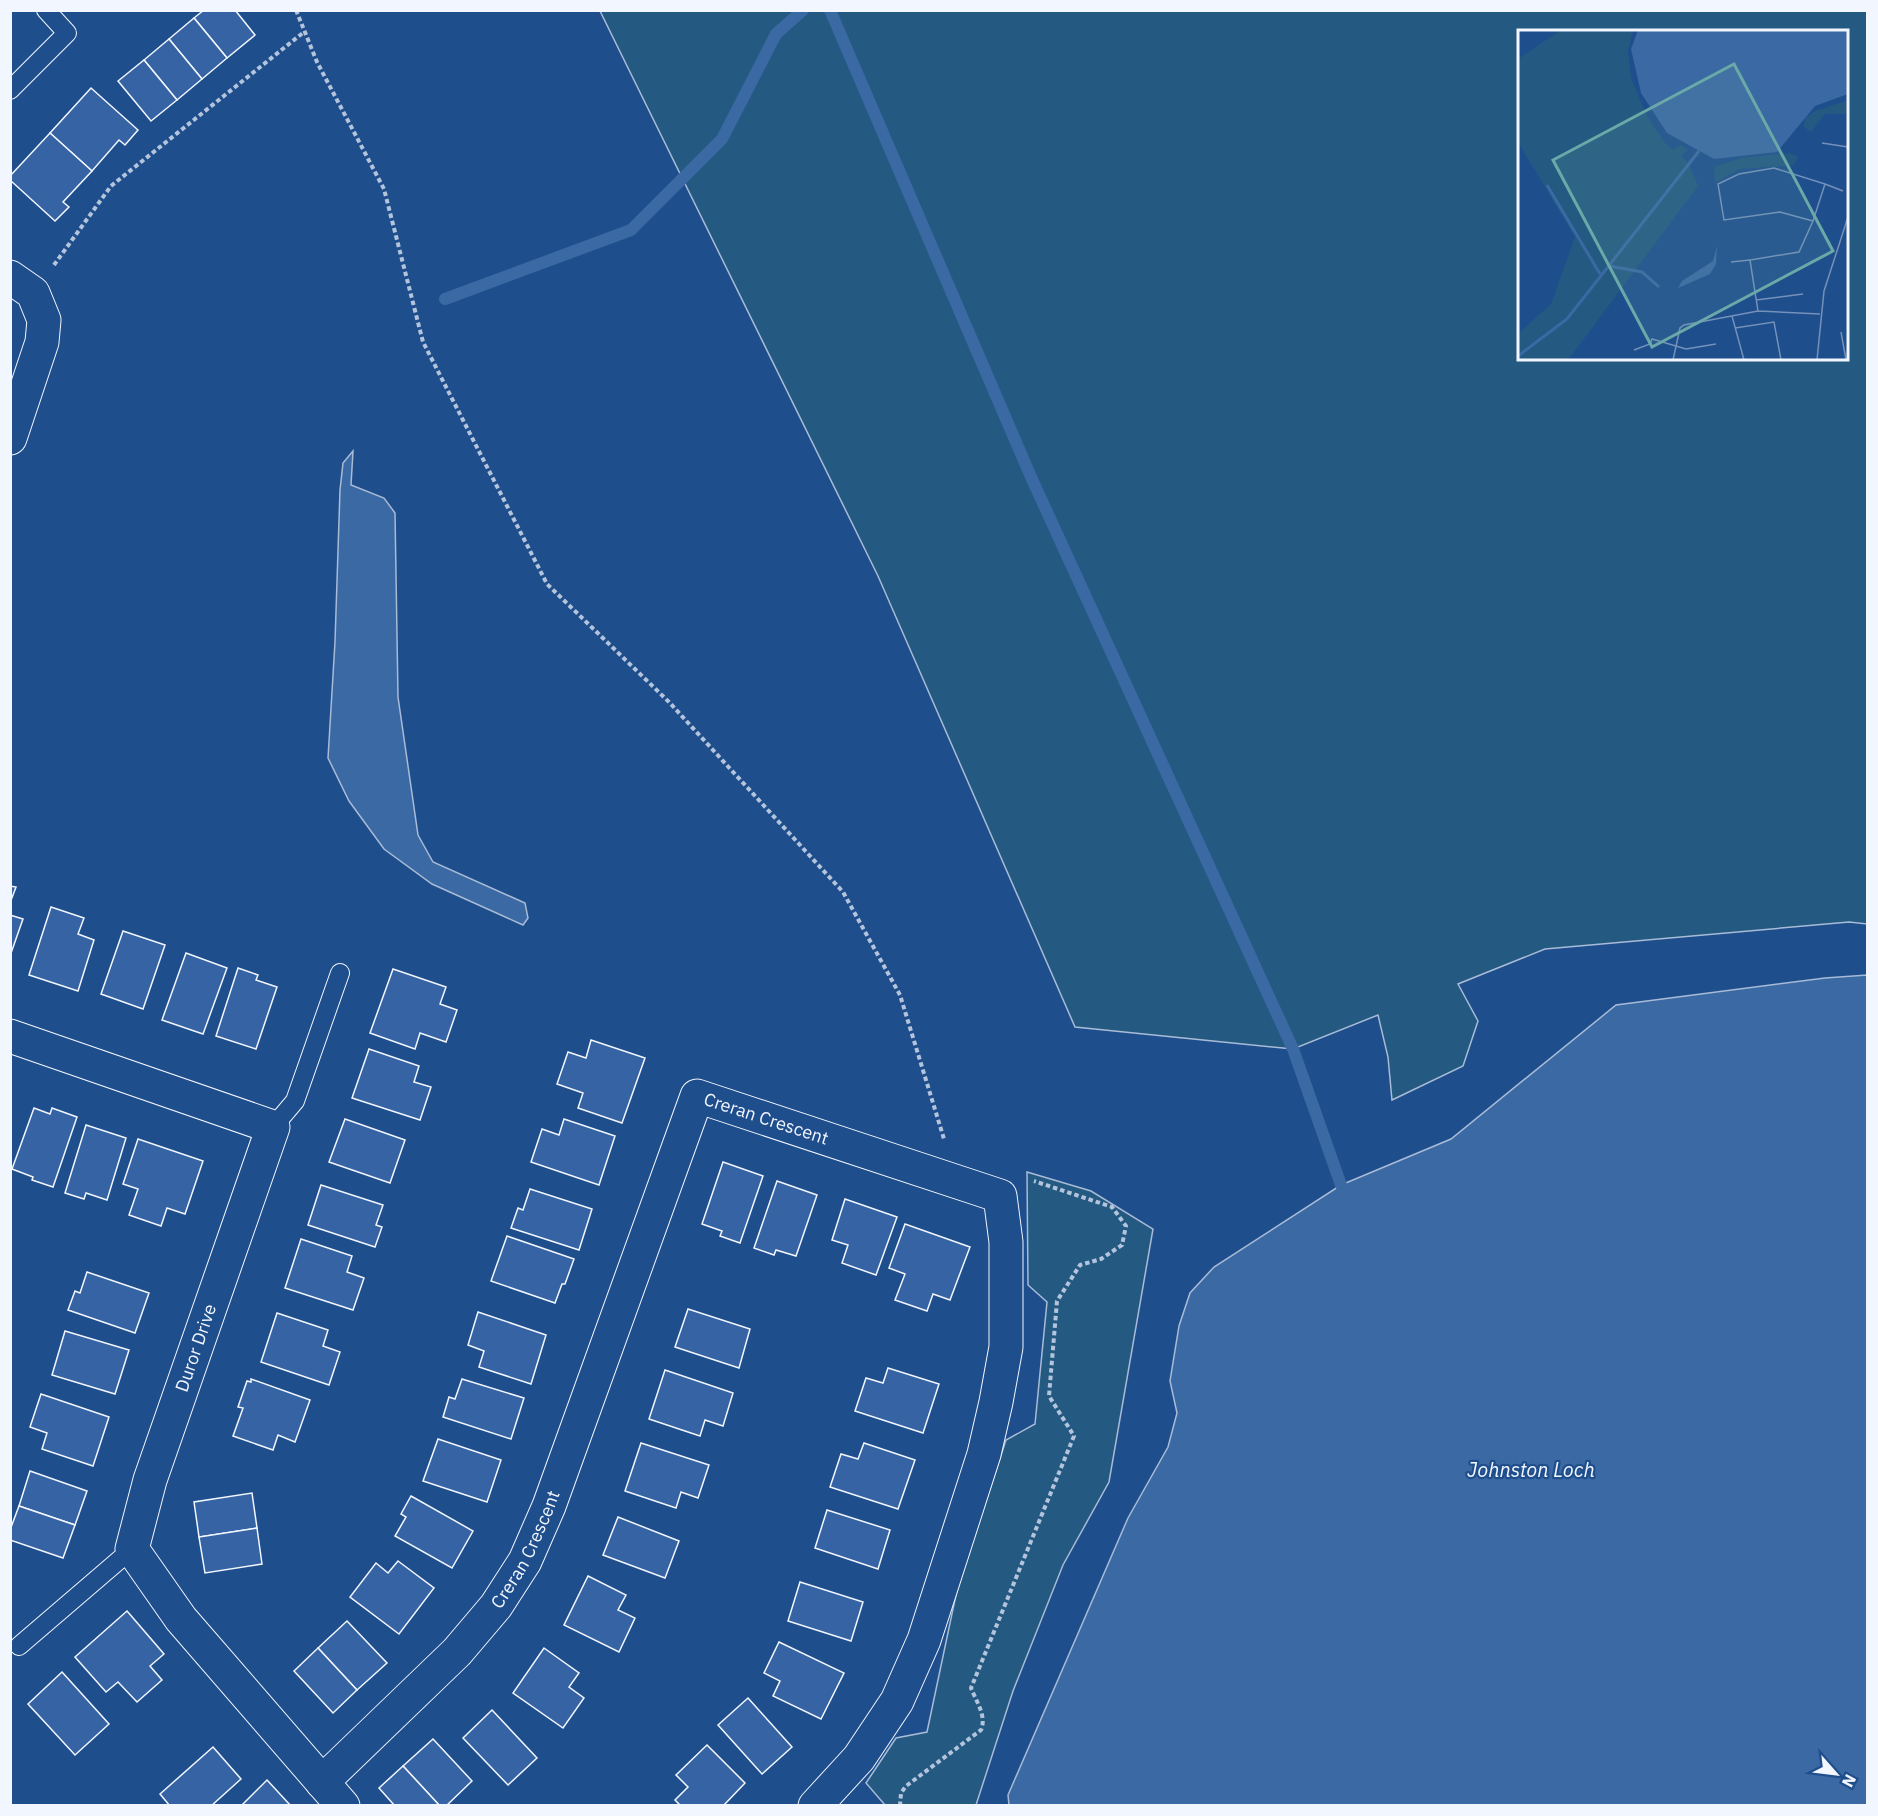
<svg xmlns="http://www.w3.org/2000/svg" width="1878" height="1816" font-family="'IBM Plex Sans',sans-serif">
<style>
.green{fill:#245a82;stroke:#a8bbd7;stroke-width:1.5;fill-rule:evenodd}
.water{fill:#3b69a3;stroke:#a8bbd7;stroke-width:1.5}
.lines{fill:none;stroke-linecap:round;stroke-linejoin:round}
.stream{stroke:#3b69a3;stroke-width:12}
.building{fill:#3563a3;stroke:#f2f6ff;stroke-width:1.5}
.service-casing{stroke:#f2f6ff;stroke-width:20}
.minor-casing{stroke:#f2f6ff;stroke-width:35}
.path{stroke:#b3c4dc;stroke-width:4;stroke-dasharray:4.5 3;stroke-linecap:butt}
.service{stroke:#1f4e8c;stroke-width:18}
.minor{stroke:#1f4e8c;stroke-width:33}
.labels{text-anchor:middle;stroke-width:4.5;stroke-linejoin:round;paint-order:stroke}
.street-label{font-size:18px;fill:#f2f6ff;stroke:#1f4e8c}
.water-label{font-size:20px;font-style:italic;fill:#f2f6ff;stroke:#1f4e8c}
.inset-river{fill:none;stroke:#3b69a3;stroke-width:3}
.inset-road{fill:none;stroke:#7391ba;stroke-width:1.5}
.view{fill:#6aa9a8;fill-opacity:0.15;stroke:#6aa9a8;stroke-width:3}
.inset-edge{fill:none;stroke:#f2f6ff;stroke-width:3}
</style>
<rect width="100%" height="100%" fill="#1f4e8c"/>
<!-- green -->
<g class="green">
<path d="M 600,11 L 1867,11 L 1867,924 L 1849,922 L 1545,949 L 1458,984 L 1478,1021 L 1463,1066 L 1392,1100 L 1388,1057 L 1378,1015 L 1293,1049 L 1075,1027 L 878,576 ZM 1520,32 L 1846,32 L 1846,358 L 1520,358 Z"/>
<path d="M 1027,1172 L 1091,1191 L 1153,1229 L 1109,1482 L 1063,1565 L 1013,1691 L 976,1805 L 885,1805 L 866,1783 L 896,1738 L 927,1732 L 957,1590 L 1006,1440 L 1035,1424 L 1047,1302 L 1028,1285 Z"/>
</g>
<!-- water -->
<g class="water">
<path d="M 353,451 L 351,485 L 384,498 L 395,513 L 398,697 L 418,835 L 433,862 L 525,903 L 528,918 L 523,925 L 432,884 L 384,849 L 349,801 L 328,758 L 335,642 L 340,490 L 343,463 Z"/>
<path d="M 1867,975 L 1867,1805 L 1009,1805 L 1008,1795 L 1128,1518 L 1168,1447 L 1177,1413 L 1170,1381 L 1179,1326 L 1190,1293 L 1214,1267 L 1341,1185 L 1451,1139 L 1616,1005 L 1825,978 Z"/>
</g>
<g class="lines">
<!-- stream -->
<g class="stream">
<path d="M 830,10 L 1031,477 L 1293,1049 L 1341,1185"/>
<path d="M 445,299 L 631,230 L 722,139 L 776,34 L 803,10"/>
</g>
</g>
<!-- building -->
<g class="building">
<path d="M 204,10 L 235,10 L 255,35 L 227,58 L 194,18 Z"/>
<path d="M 194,18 L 227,58 L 202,79 L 169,39 Z"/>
<path d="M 169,39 L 202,79 L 177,100 L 144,60 Z"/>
<path d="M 144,60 L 177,100 L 151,121 L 118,81 Z"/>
<path d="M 91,88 L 138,130 L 125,145 L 119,140 L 92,171 L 50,133 Z"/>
<path d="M 50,133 L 92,171 L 63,202 L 69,207 L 55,221 L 10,180 L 10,176 Z"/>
<path d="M 10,886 L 16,887 L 10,903 Z"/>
<path d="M 51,907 L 84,918 L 78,934 L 94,940 L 78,991 L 29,975 Z"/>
<path d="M 10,915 L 23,919 L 10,956 Z"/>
<path d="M 123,931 L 165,945 L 143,1009 L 101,994 Z"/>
<path d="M 186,953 L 227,968 L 203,1034 L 162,1020 Z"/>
<path d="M 238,968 L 258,975 L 256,980 L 277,987 L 256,1049 L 216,1036 Z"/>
<path d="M 393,969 L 446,987 L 440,1004 L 457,1010 L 446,1042 L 420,1033 L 415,1049 L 370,1033 Z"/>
<path d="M 591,1040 L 645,1058 L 622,1123 L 578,1108 L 583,1093 L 557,1084 L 568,1052 L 586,1058 Z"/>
<path d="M 369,1049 L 419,1066 L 414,1082 L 431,1087 L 420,1120 L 352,1098 Z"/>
<path d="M 34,1108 L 50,1114 L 52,1108 L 77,1117 L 53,1187 L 32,1180 L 33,1177 L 12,1169 Z"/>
<path d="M 345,1119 L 405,1140 L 390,1183 L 329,1162 Z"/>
<path d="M 564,1119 L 615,1136 L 599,1185 L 531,1162 L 542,1129 L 559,1135 Z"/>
<path d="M 86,1125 L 126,1138 L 107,1200 L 86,1193 L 84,1199 L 65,1193 Z"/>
<path d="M 138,1139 L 203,1161 L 185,1214 L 167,1208 L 161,1226 L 129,1215 L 138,1189 L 123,1184 Z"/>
<path d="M 723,1162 L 763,1176 L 740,1243 L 720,1236 L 722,1231 L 702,1224 Z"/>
<path d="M 777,1181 L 817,1195 L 796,1256 L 776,1250 L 774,1255 L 754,1248 Z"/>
<path d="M 321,1185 L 383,1205 L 376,1225 L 382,1227 L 375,1247 L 308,1225 Z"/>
<path d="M 530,1189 L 592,1209 L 579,1250 L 511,1228 L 518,1208 L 523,1210 Z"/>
<path d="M 845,1199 L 897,1217 L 876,1275 L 842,1263 L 848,1245 L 832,1240 Z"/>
<path d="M 905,1224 L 970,1247 L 950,1300 L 933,1294 L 927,1311 L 895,1300 L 905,1274 L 889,1268 Z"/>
<path d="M 507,1236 L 574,1259 L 565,1284 L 562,1284 L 555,1303 L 491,1281 Z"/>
<path d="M 301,1239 L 352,1256 L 347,1272 L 364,1278 L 353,1310 L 285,1288 Z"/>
<path d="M 87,1272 L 149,1293 L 135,1333 L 68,1310 L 75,1291 L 80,1293 Z"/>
<path d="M 688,1309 L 750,1329 L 739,1368 L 675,1347 Z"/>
<path d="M 478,1312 L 546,1335 L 531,1384 L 479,1367 L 484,1351 L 468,1345 Z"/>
<path d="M 277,1313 L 328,1330 L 323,1346 L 340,1352 L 329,1385 L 261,1362 Z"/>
<path d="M 65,1331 L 129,1350 L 115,1394 L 52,1375 Z"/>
<path d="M 888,1368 L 939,1384 L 923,1433 L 855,1411 L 866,1378 L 883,1383 Z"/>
<path d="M 665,1370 L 733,1393 L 723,1426 L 705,1420 L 700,1436 L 649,1419 Z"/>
<path d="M 251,1379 L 310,1400 L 295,1442 L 278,1435 L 273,1450 L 233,1436 L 243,1408 L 238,1407 L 247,1381 L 251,1382 Z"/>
<path d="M 462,1379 L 524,1398 L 511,1439 L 443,1417 L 449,1397 L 455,1399 Z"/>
<path d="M 41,1394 L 109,1417 L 93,1466 L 42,1449 L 47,1433 L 30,1427 Z"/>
<path d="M 438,1439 L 501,1460 L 487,1502 L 423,1481 Z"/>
<path d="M 641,1443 L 709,1465 L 698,1498 L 681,1492 L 676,1508 L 625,1491 Z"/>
<path d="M 864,1443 L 915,1460 L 898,1509 L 830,1487 L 841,1454 L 858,1459 Z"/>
<path d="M 30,1471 L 87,1491 L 75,1525 L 19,1506 Z"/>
<path d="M 252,1493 L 257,1528 L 199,1537 L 194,1502 Z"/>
<path d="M 411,1496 L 473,1531 L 452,1568 L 395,1536 L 406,1517 L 401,1514 Z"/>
<path d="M 19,1506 L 75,1525 L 63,1558 L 10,1540 L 10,1530 Z"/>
<path d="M 827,1510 L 890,1530 L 878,1569 L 815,1548 Z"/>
<path d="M 618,1517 L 679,1541 L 665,1578 L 603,1555 Z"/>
<path d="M 257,1528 L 262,1564 L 205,1573 L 199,1537 Z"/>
<path d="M 398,1561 L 434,1588 L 399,1634 L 350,1597 L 376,1563 L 388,1573 Z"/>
<path d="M 588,1576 L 626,1595 L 618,1610 L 635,1618 L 619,1652 L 564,1625 Z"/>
<path d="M 800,1582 L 863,1602 L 851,1641 L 788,1621 Z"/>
<path d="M 127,1611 L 164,1654 L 150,1666 L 162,1680 L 137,1702 L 118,1682 L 106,1692 L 75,1657 Z"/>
<path d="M 347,1621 L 387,1663 L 357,1690 L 318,1648 Z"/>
<path d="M 779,1642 L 844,1673 L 821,1719 L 773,1696 L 780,1681 L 764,1673 Z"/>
<path d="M 318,1648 L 357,1690 L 333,1713 L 294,1671 Z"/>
<path d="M 544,1648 L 579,1673 L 569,1687 L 584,1698 L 563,1728 L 513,1693 Z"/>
<path d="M 62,1672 L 109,1724 L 75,1755 L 28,1704 Z"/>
<path d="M 748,1698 L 792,1747 L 762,1774 L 718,1725 Z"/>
<path d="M 492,1710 L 537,1758 L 508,1785 L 463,1738 Z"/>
<path d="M 433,1739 L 472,1781 L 446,1806 L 440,1806 L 403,1766 Z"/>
<path d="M 707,1745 L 745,1783 L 723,1806 L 681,1806 L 675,1800 L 688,1787 L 676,1775 Z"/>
<path d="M 213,1747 L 241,1779 L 211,1806 L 170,1806 L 160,1794 Z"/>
<path d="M 403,1766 L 440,1806 L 395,1806 L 379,1788 Z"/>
<path d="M 267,1780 L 291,1806 L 241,1806 Z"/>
</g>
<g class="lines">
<!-- service casing -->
<g class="service-casing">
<g id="service">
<path d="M 10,90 L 67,33 L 46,10"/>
<path d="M 273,1127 L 295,1101 L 340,973"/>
<path d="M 19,1646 L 132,1549"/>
</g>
</g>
<!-- minor casing -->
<g class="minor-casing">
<g id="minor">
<path d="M 10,277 L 33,293 L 44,320 L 42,342 L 10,438"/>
<path d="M 10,1036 L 273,1127 L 150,1480 L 132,1549 L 181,1619 L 343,1806"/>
<path id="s1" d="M 322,1782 L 457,1652 L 496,1606 L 525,1561 L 549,1506 L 697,1096 L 1000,1196 L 1006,1242 L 1006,1347 L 996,1402 L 984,1454 L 924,1640 L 897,1701 L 859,1758 L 815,1806"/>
</g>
</g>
<!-- path -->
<g class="path">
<path d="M 296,10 L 317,62 L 384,189 L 423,342 L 547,584 L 669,702 L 843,892 L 900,995 L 944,1139"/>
<path d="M 54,265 L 111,186 L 304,32"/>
<path d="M 900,1806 L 901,1793 L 906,1786 L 981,1730 C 987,1716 976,1701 971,1688 L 1074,1436 L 1049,1396 L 1057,1301 L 1080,1265 L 1101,1259 L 1122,1245 L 1126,1226 L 1112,1207 L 1034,1181"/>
</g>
<!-- service -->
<use href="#service" class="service"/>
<!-- minor -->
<use href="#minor" class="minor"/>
</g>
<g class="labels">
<!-- street labels -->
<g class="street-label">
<text dy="6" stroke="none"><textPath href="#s1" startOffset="870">Creran Crescent</textPath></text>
<text transform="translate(196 1348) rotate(-71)" y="6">Duror Drive</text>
<text dy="6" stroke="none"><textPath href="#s1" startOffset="312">Creran Crescent</textPath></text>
</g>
<!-- water labels -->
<g class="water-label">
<text x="1531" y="1477">Johnston Loch</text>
</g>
</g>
<!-- overview -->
<g transform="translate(1518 30)">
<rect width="330" height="330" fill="#1f4e8c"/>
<path d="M 43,0 L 115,0 L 110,21 L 113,48 L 128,84 L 147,113 L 155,120 L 163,115 L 170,120 L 163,126 L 170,133 L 180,156 L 53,326 L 48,330 L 0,330 L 0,304 L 33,274 L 57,207 L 0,112 L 0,29 ZM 330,70 L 330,84 L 307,84 L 293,102 L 286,97 L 287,88 L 297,81 ZM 272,123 L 280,127 L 276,135 L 221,139 L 197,153 L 196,137 L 223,128 Z" fill="#245a82"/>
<path d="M 120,0 L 330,0 L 330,64 L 297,76 L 259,122 L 196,129 L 149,103 L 123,63 L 113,19 ZM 199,216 L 198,234 L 192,244 L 160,258 L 164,251 L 195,231 Z" fill="#3b69a3"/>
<path class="inset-river" d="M 29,155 L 82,244M 91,236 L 124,242 L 141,257M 0,326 L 49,289 L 181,121"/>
<path class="inset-road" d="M 304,113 L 330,117M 307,154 L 325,161M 213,232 L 232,230M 238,270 L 285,264M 240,281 L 232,230 L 281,222 L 295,191 L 307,154 L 256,138 L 221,144 L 200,154 L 206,190 L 262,182 L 295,191M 214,286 L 226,330M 217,298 L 256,292 L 263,330M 323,302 L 328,330M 116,320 L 132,314 L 134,309 L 168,319 L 198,314M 155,330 L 162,298 L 166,295 L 240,281 L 302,284M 299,330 L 306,261 L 330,187"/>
<path class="view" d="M 216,34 L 315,221 L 134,317 L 35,130 Z"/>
<rect width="330" height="330" class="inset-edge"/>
</g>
<!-- border -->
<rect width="1878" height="1816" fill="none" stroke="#f2f6ff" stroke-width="24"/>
<!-- north arrow -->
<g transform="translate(1836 1774) rotate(118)" stroke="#1f4e8c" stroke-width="4.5" paint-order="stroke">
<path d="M0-4.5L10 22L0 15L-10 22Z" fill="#f2f6ff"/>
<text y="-9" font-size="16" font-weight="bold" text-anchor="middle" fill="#f2f6ff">N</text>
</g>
</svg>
